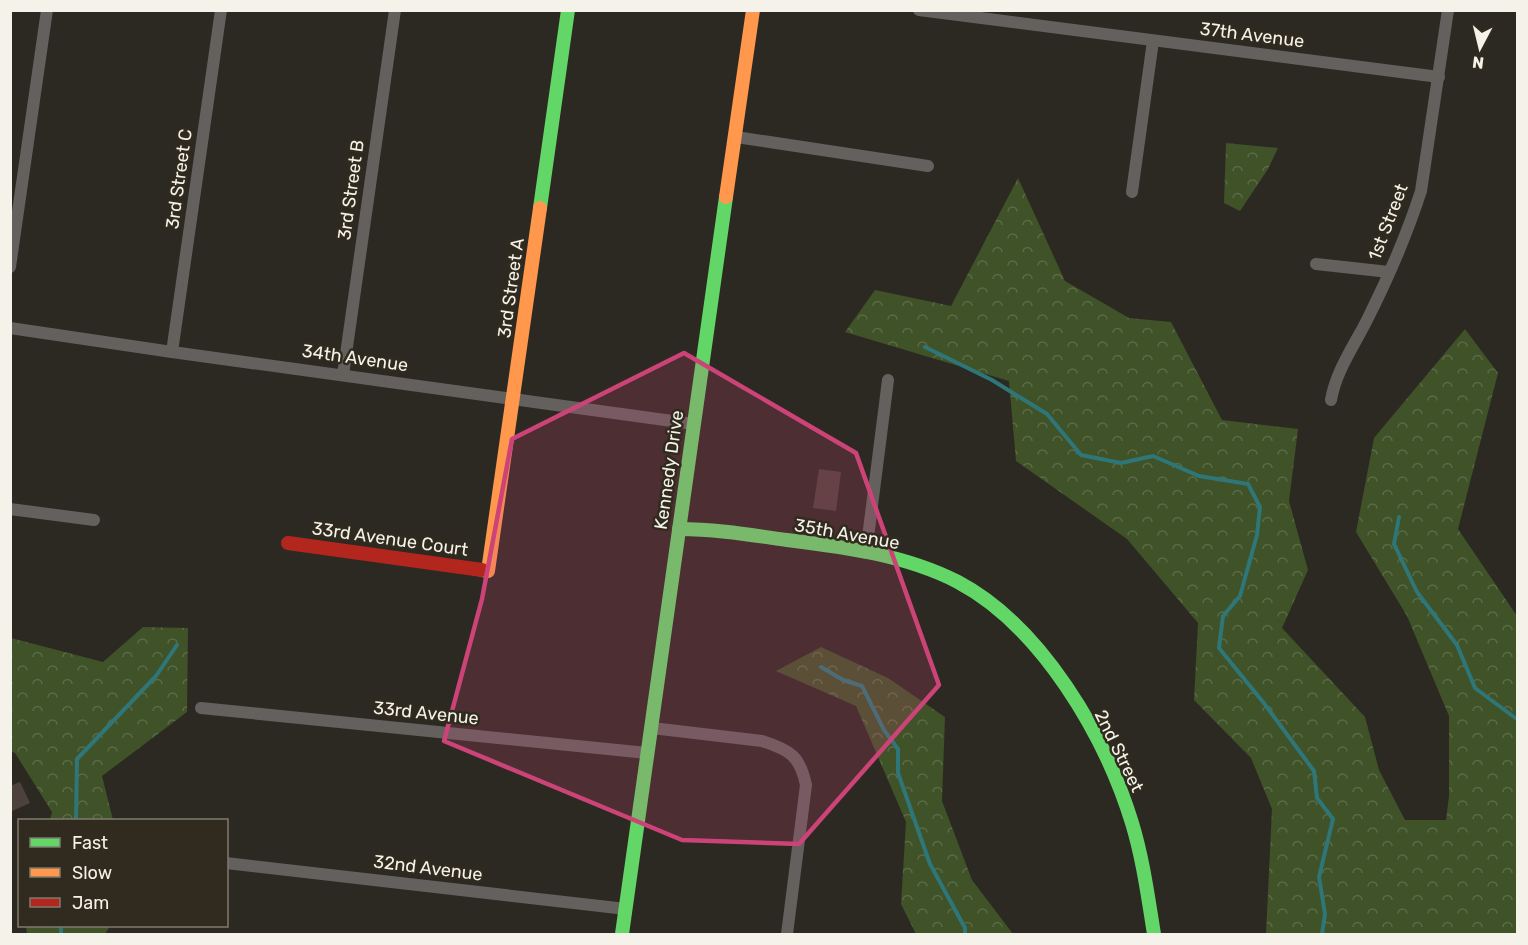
<svg xmlns="http://www.w3.org/2000/svg" width="1528" height="945" font-family="Rubik,sans-serif">
<style>
.forest{fill:url(#forest-crowns)}
.lines{fill:none;stroke-linecap:round;stroke-linejoin:round}
.stream{stroke:#2e7678;stroke-width:4}
.building{fill:#4d413b}
.street{stroke:#63605e;stroke-width:12}
.fast{stroke:#63d668;stroke-width:14}
.slow{stroke:#ff974d;stroke-width:14}
.jam{stroke:#b3261e;stroke-width:14}
.marked{fill:#c47;fill-opacity:0.2;stroke:#c47;stroke-width:4.5;stroke-linejoin:round}
.labels{text-anchor:middle;stroke-width:5;stroke-linejoin:round;paint-order:stroke}
.street-label{font-size:18px;fill:#f4f2e9;stroke:#302b1e}
</style>
<defs>
<pattern id="forest-crowns" width="20" height="18" patternUnits="userSpaceOnUse" patternTransform="scale(1.5)"><rect width="20" height="18" fill="#3f5228"/><path d="M2 6a3 3 0 1 1 6 0M12 15a3 3 0 1 1 6 0" fill="none" stroke="#5b6b47"/></pattern>
</defs>
<rect width="100%" height="100%" fill="#2c2922"/>
<!-- forest -->
<g class="forest">
<path d="M 1226,143 L 1278,148 L 1268,169 L 1240,211 L 1224,203 Z"/>
<path d="M 1018,178 L 1065,281 L 1129,318 L 1171,322 L 1222,420 L 1298,429 L 1289,501 L 1308,570 L 1282,628 L 1365,717 L 1379,770 L 1405,820 L 1446,820 L 1449,796 L 1449,716 L 1407,616 L 1356,532 L 1374,438 L 1465,329 L 1498,373 L 1458,529 L 1517,616 L 1517,934 L 1266,934 L 1272,809 L 1251,758 L 1194,700 L 1198,623 L 1127,539 L 1016,461 L 1009,381 L 845,332 L 875,290 L 951,306 Z"/>
<path d="M 143,627 L 188,628 L 187,712 L 102,776 L 113,820 L 50,820 L 52,812 L 15,753 L 11,751 L 11,638 L 103,662 Z"/>
<path d="M 821,647 L 888,678 L 945,717 L 942,801 L 972,880 L 1013,934 L 916,934 L 901,904 L 906,822 L 856,706 L 776,671 Z"/>
<path d="M 26,926 L 110,926 L 105,934 L 27,934 Z"/>
</g>
<g class="lines">
<!-- stream -->
<g class="stream">
<path d="M 925,347 L 992,380 L 1047,414 L 1081,455 L 1121,463 L 1153,456 L 1199,476 L 1248,484 L 1260,507 L 1257,535 L 1240,596 L 1223,616 L 1219,648 L 1263,702 L 1314,771 L 1317,798 L 1333,819 L 1319,877 L 1325,914 L 1322,934"/>
<path d="M 1399,517 L 1394,544 L 1417,592 L 1457,645 L 1475,688 L 1518,720"/>
<path d="M 821,667 L 843,680 L 862,686 L 884,730 L 898,749 L 898,773 L 930,864 L 965,928 L 965,934"/>
<path d="M 76,820 L 77,759 L 156,676 L 177,645"/>
<path d="M 61,934 L 61,926"/>
</g>
</g>
<!-- building -->
<g class="building">
<path d="M 819,469 L 841,472 L 836,511 L 813,508 Z"/>
<path d="M 20,782 L 30,803 L 10,812 L 10,786 Z"/>
</g>
<g class="lines">
<!-- street -->
<g class="street">
<path d="M 919,10 L 1439,77"/>
<path d="M 736,137 L 928,166"/>
<path d="M 1132,192 L 1153,41"/>
<path d="M 1316,264 L 1389,272"/>
<path d="M 10,267 L 47,10"/>
<path d="M 10,328 L 172,352 L 694,424"/>
<path d="M 172,352 L 221,10"/>
<path d="M 343,375 L 395,10"/>
<path d="M 1331,400 C 1336,370 1356,343 1369,316 C 1389,276 1407,234 1421,191 L 1448,10"/>
<path d="M 10,509 L 94,520"/>
<path d="M 866,553 L 888,380"/>
<path d="M 201,708 L 647,753"/>
<path d="M 652,728 L 762,741 C 790,750 800,756 806,785 L 787,934"/>
<path d="M 226,863 L 626,909"/>
</g>
<!-- fast -->
<g class="fast">
<path d="M 540,208 L 568,10"/>
<path d="M 679,529 C 715,529 751,535 787,540 C 844,547 906,555 958,582 C 1041,626 1105,735 1132,823 C 1143,859 1148,897 1154,934"/>
<path d="M 622,934 L 726,197"/>
</g>
<!-- slow -->
<g class="slow">
<path d="M 726,197 L 753,10"/>
<path d="M 482,570 L 488,571 L 540,208"/>
</g>
<!-- jam -->
<path class="jam" d="M 288,543 L 482,570"/>
</g>
<!-- marked area -->
<path class="marked" d="M 684,353 L 856,453 L 939,685 L 799,844 L 682,840 L 444,741 L 482,599 L 512,439 Z"/>
<g class="labels">
<!-- street labels -->
<g class="street-label">
<text transform="translate(1252 35) rotate(7)" y="6">37th Avenue</text>
<text transform="translate(179 179) rotate(-82)" y="6">3rd Street C</text>
<text transform="translate(351 190) rotate(-82)" y="6">3rd Street B</text>
<text transform="translate(1388 222) rotate(-69)" y="6">1st Street</text>
<text transform="translate(511 288) rotate(-82)" y="6">3rd Street A</text>
<text transform="translate(355 358) rotate(8)" y="6">34th Avenue</text>
<text transform="translate(669 470) rotate(-82)" y="6">Kennedy Drive</text>
<text transform="translate(847 534) rotate(10)" y="6">35th Avenue</text>
<text transform="translate(390 539) rotate(8)" y="6">33rd Avenue Court</text>
<text transform="translate(426 713) rotate(6)" y="6">33rd Avenue</text>
<text transform="translate(1119 751) rotate(64)" y="6">2nd Street</text>
<text transform="translate(428 868) rotate(7)" y="6">32nd Avenue</text>
</g>
</g>
<!-- border -->
<rect width="1528" height="945" fill="none" stroke="#f4f2e9" stroke-width="24"/>
<!-- legend -->
<rect x="18" y="819" width="210" height="108" fill="#302b1e" stroke="#7e7b6f" stroke-width="1.5"/>
<rect x="30" y="838" width="30" height="9" fill="#63d668" stroke="#7e7b6f" stroke-width="1.5"/>
<text x="72" y="849" font-size="18" fill="#f4f2e9">Fast</text>
<rect x="30" y="868" width="30" height="9" fill="#ff974d" stroke="#7e7b6f" stroke-width="1.5"/>
<text x="72" y="879" font-size="18" fill="#f4f2e9">Slow</text>
<rect x="30" y="898" width="30" height="9" fill="#b3261e" stroke="#7e7b6f" stroke-width="1.5"/>
<text x="72" y="909" font-size="18" fill="#f4f2e9">Jam</text>
<!-- north arrow -->
<g transform="translate(1480 48) rotate(187)" stroke="#302b1e" stroke-width="4.5" paint-order="stroke">
<path d="M0-4.5L10 22L0 15L-10 22Z" fill="#f4f2e9"/>
<text y="-9" font-size="16" font-weight="bold" text-anchor="middle" fill="#f4f2e9">N</text>
</g>
</svg>
